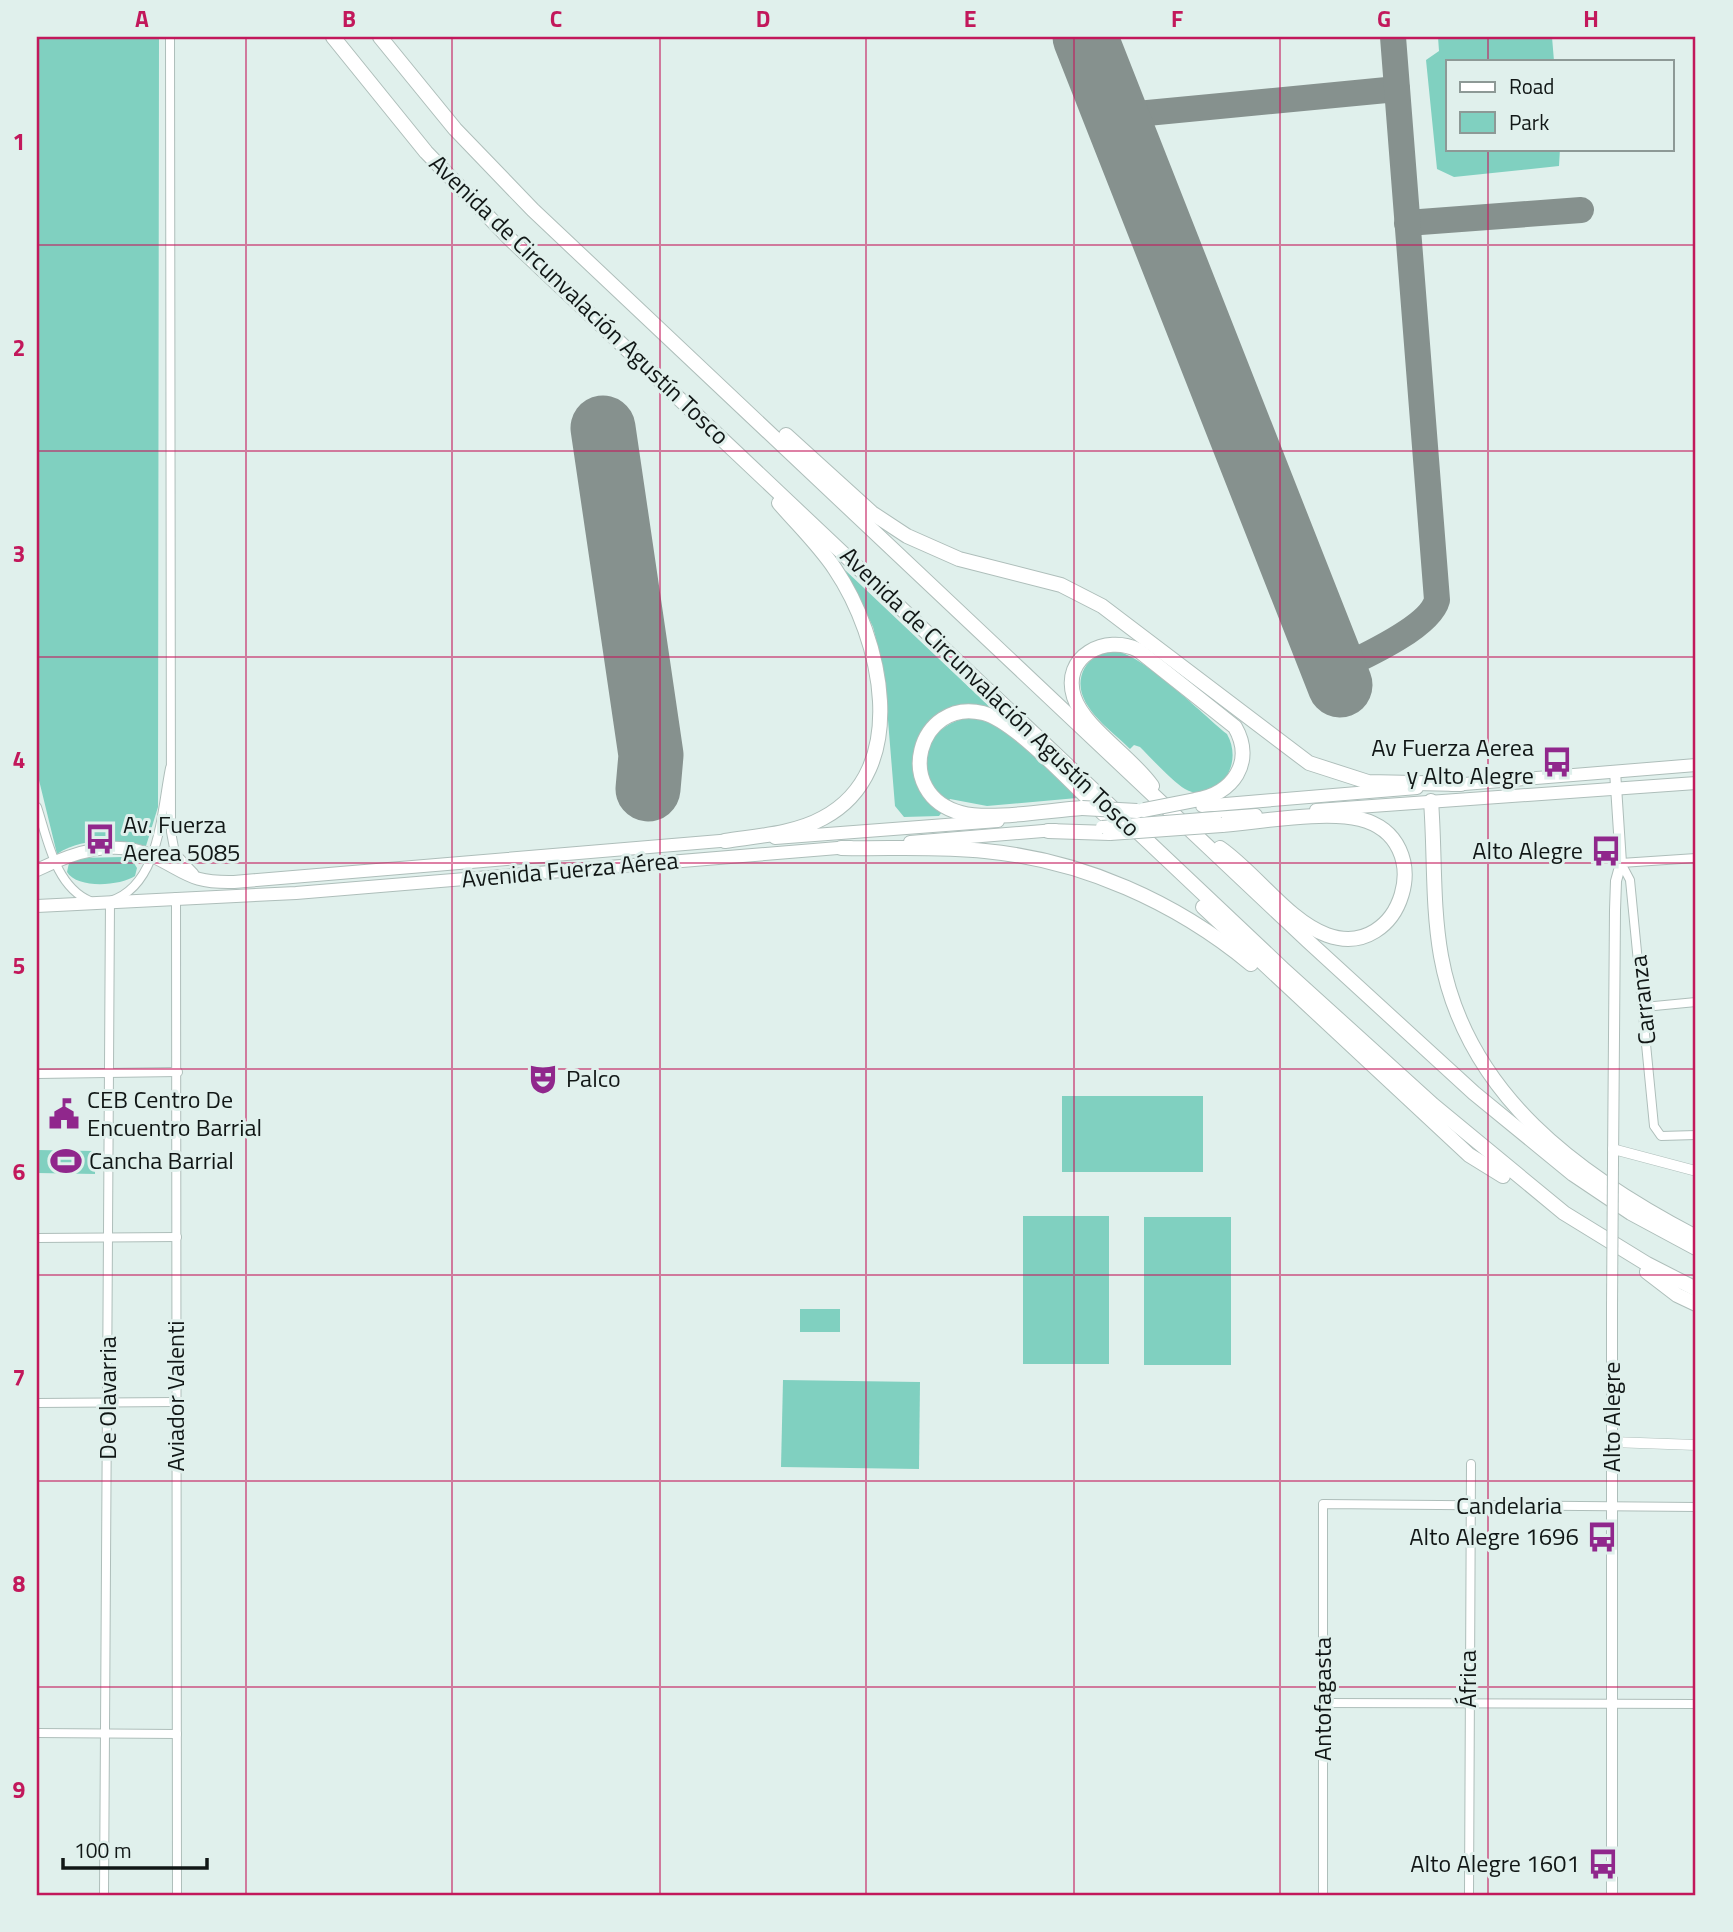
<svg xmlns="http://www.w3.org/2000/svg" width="1733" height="1932" font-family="'Titillium Web',sans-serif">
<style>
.green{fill:#80d0c0}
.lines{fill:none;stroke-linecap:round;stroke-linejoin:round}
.taxiway{stroke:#86918e;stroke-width:26}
.runway{stroke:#86918e;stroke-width:65}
.minor-casing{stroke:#aebeba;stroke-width:10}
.tertiary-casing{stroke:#aebeba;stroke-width:11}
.secondary-casing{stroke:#aebeba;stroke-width:12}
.primary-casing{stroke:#aebeba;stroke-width:14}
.motorway-casing{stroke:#aebeba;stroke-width:16}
.minor{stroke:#fff;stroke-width:8}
.tertiary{stroke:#fff;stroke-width:10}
.secondary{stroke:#fff;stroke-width:10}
.primary{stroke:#fff;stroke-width:12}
.motorway{stroke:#fff;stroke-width:14}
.secondary-bridge-casing{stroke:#aebeba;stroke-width:12;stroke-linecap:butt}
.primary-bridge-casing{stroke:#aebeba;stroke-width:14;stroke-linecap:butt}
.motorway-bridge-casing{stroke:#aebeba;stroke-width:16;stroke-linecap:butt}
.secondary-bridge{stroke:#fff;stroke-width:10}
.primary-bridge{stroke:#fff;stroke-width:12}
.motorway-bridge{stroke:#fff;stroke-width:14}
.grid{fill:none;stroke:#c2185b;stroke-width:2;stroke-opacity:0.55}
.labels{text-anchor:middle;stroke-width:6;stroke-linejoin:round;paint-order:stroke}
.street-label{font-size:24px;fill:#111716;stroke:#e0f0ec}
.poi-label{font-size:24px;fill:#111716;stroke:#e0f0ec;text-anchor:end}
.neatline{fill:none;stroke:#c2185b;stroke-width:2.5}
.grid-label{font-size:23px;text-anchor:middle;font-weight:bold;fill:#c2185b}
</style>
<rect width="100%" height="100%" fill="#e0f0ec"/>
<!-- green -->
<g class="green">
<path d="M 37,37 L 159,37 L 158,807 L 146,846 C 116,839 84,837 57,854 L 37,772 Z"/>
<path d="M 1438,37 L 1552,37 L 1554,61 L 1448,61 L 1448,149 L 1560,149 L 1559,166 L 1454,177 L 1437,169 L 1426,60 L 1439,51 Z"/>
<path d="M 845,570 L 993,710 C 924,689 881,770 942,812 L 939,816 L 904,817 L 895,806 L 884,671 L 873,627 Z"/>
<path d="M 1116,651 C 1146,657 1201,713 1227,734 C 1246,768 1213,805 1185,789 C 1173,782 1151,758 1140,747 L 1134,745 L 1130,749 C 1110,729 1068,702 1084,669 C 1091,657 1102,652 1116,651 Z"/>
<path d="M 968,718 C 1012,721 1047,769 1077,798 L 987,806 L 950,799 L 948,802 C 942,796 932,789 929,782 C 916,752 938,722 968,718 Z"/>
<path d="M 122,857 L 132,860 L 137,868 L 135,876 C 120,886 77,889 67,872 L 69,863 L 79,858 Z"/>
<rect x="1062" y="1096" width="141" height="76"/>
<path d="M 37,1150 L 95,1151 L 95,1174 L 37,1173 Z"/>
<rect x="1023" y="1216" width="86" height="148"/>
<rect x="1144" y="1217" width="87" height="148"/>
<rect x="800" y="1309" width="40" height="23"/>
<path d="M 783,1380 L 920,1382 L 919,1469 L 781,1467 Z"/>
</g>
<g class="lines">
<!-- taxiway -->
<g class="taxiway">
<path d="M 1116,116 L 1397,89"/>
<path d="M 1407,223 L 1581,210"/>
<path d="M 1334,671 C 1359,659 1430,628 1437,600 L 1393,37"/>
</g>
<!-- runway -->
<g class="runway">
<path d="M 1085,37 L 1340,685"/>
<path d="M 603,428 L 651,755 L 648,789"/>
</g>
<!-- minor casing -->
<g class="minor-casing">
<g id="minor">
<path d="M 170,37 L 171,832 L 175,853 L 194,873"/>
<path d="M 37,807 C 48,840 55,886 90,901"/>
<path d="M 1696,858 L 1621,863 L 1630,880 L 1654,1126 L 1661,1136 L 1696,1135"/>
<path d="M 176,897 L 177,1895"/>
<path d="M 1644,1007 L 1696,1002"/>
<path d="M 37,1074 L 178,1072"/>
<path d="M 37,1238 L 177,1237"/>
<path d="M 37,1403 L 176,1402"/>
<path d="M 1323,1703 L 1696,1704"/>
<path d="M 37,1733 L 177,1734"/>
<path d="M 104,1895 L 110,901 C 160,886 161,812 170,768"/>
<path d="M 1323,1895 L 1323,1504 L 1696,1507"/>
<path d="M 1469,1895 L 1471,1464"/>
</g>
</g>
<!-- tertiary casing -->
<g class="tertiary-casing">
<g id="tertiary">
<path d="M 1613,1149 L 1696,1171"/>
<path d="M 1612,1442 L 1696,1445"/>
</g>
</g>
<!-- secondary casing -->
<g class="secondary-casing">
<g id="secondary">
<path d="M 1613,1163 L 1615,910 L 1616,881 L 1621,863 L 1615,771"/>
<path d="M 1612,1895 L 1612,1307"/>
</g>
</g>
<!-- primary casing -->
<g class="primary-casing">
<g id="primary">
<path d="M 1452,785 L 1696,765"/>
<path d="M 1202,806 L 1417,788"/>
<path d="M 1316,810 L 1696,783"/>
<path d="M 1215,818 L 1256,815"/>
<path d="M 775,838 L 998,821"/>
<path d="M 910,842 L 1055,830"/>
<path d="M 37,870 C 72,853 114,838 152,856 C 188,873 190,883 234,882 L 732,840"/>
<path d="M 37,906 L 296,893 L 850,847"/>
</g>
</g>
<!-- motorway casing -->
<g class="motorway-casing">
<g id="motorway">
<path d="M 333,37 L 426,152 L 510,239 L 1283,969 L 1433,1105 L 1564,1213 L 1647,1264 L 1696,1289"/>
<path d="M 380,37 L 455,129 L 533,210 L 1308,941 L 1474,1093 L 1573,1174 L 1631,1213 L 1696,1248"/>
<path d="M 786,435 L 872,513 L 907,536 L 959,559 L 1061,585 L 1102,606 L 1309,763 L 1368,782 L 1461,784"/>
<path d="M 1152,786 C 1132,757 1084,728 1074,697 C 1061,656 1106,634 1138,650 L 1235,727 C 1255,762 1233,794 1195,800"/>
<path d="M 1431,801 C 1435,853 1432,905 1441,956 C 1466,1095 1579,1176 1696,1237"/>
<path d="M 1082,808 C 1050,810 990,821 961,813 C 891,794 918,697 983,713 C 1016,721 1077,789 1104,814"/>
<path d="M 1048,831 L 1110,833"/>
<path d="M 725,841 C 757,836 794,834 823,818 C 913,770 881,637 835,569 C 819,545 798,525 779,503"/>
<path d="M 841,848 C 889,849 938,846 985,851 C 1082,860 1176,902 1251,964"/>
<path d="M 1220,848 C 1255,872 1288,921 1327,935 C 1402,962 1440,839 1360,819 C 1325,810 1260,822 1222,825"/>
<path d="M 1203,907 L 1469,1155 L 1503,1176"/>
<path d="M 1647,1272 L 1677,1295 L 1696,1304"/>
</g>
</g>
<!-- minor -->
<use href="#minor" class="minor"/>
<!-- tertiary -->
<use href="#tertiary" class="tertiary"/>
<!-- secondary -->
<use href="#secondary" class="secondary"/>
<!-- primary -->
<use href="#primary" class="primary"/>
<!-- motorway -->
<use href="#motorway" class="motorway"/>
<!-- secondary-bridge casing -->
<g class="secondary-bridge-casing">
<path id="secondary-bridge" d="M 1612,1307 L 1613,1163"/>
</g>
<!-- primary-bridge casing -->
<g class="primary-bridge-casing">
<path id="primary-bridge" d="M 1102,827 L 1215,818"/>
</g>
<!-- motorway-bridge casing -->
<g class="motorway-bridge-casing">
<g id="motorway-bridge">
<path d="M 1082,808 L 1137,811"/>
<path d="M 1144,810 L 1195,800"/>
<path d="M 1110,833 L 1222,825"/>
</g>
</g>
<!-- secondary-bridge -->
<use href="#secondary-bridge" class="secondary-bridge"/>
<!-- primary-bridge -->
<use href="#primary-bridge" class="primary-bridge"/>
<!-- motorway-bridge -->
<use href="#motorway-bridge" class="motorway-bridge"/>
</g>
<!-- grid -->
<path class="grid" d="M 246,37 L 246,1895M 452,37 L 452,1895M 660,37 L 660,1895M 866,37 L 866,1895M 1074,37 L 1074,1895M 1280,37 L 1280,1895M 1488,37 L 1488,61M 1488,149 L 1488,1895M 37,245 L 1696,245M 37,451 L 1696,451M 37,657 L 1696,657M 37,863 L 1696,863M 37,1069 L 1696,1069M 37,1275 L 1696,1275M 37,1481 L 1696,1481M 37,1687 L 1696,1687"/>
<!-- icons -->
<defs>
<g id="bus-bare" transform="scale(2.415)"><path d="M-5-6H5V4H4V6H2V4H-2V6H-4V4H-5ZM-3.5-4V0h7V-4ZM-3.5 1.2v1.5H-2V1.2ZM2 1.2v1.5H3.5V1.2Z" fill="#90278c" stroke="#e0f0ec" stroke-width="2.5" paint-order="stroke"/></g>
<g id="theatre-bare" transform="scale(2.415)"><path d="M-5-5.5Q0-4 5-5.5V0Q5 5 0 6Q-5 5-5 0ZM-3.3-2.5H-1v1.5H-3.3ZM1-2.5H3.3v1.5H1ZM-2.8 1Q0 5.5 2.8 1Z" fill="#90278c" stroke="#e0f0ec" stroke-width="2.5" paint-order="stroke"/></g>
<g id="civic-bare" transform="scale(2.415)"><path d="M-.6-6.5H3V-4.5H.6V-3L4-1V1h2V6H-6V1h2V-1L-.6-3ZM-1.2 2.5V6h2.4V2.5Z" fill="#90278c" stroke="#e0f0ec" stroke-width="2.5" paint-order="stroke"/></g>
<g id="stadium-bare" transform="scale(2.415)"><path d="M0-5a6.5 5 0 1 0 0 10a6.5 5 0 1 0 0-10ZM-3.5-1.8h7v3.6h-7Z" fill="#90278c" stroke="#e0f0ec" stroke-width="2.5" paint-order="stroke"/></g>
</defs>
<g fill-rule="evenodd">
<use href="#bus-bare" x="1557" y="762"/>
<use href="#bus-bare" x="100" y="839"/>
<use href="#bus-bare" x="1606" y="851"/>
<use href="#theatre-bare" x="543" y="1079"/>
<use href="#civic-bare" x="64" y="1114"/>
<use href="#stadium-bare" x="66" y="1161"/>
<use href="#bus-bare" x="1602" y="1537"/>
<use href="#bus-bare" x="1603" y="1864"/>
</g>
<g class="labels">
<!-- street labels -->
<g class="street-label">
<text transform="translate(579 300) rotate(44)" y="8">Avenida de Circunvalación Agustín Tosco</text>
<text transform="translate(990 692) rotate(44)" y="8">Avenida de Circunvalación Agustín Tosco</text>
<text transform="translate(570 870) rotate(-5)" y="8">Avenida Fuerza Aérea</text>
<text transform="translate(1643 1000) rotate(-96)" y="8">Carranza</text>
<text transform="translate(176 1396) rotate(-90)" y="8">Aviador Valenti</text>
<text transform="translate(108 1398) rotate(-90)" y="8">De Olavarria</text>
<text transform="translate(1612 1417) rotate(-90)" y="8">Alto Alegre</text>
<text x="1509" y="1514">Candelaria</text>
<text transform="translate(1468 1679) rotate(-90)" y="8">África</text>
<text transform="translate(1323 1699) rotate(-90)" y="8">Antofagasta</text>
</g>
<!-- poi labels -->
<g class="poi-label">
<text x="1534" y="756">Av Fuerza Aerea<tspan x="1534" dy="28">y Alto Alegre</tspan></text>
<text x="123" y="833" text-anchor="start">Av. Fuerza<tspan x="123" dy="28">Aerea 5085</tspan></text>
<text x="1583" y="859">Alto Alegre</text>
<text x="566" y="1087" text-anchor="start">Palco</text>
<text x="87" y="1108" text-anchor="start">CEB Centro De<tspan x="87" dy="28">Encuentro Barrial</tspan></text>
<text x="89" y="1169" text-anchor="start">Cancha Barrial</text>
<text x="1579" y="1545">Alto Alegre 1696</text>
<text x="1580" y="1872">Alto Alegre 1601</text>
</g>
</g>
<!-- border -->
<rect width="1733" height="1932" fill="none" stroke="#e0f0ec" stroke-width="77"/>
<!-- legend -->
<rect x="1446" y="60" width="228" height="91" fill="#e0f0ec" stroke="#8d9996" stroke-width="2"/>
<rect x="1460" y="82" width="35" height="10" fill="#ffffff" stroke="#8d9996" stroke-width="2"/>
<text x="1509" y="94" font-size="21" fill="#111716">Road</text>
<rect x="1460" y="112" width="35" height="21" fill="#80d0c0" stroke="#8d9996" stroke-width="2"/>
<text x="1509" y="130" font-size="21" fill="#111716">Park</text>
<!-- scale -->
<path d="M63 1858v10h144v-10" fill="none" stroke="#111716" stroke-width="3.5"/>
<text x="74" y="1858" font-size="21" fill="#111716" stroke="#e0f0ec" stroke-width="5" paint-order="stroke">100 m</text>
<rect x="38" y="38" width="1656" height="1856" class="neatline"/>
<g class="grid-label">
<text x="142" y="27">A</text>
<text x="349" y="27">B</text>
<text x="556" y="27">C</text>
<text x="763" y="27">D</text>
<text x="970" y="27">E</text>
<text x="1177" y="27">F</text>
<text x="1384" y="27">G</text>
<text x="1591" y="27">H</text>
<text x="19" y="150">1</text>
<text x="19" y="356">2</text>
<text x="19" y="562">3</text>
<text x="19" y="768">4</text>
<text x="19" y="974">5</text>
<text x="19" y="1180">6</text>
<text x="19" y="1386">7</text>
<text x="19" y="1592">8</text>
<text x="19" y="1798">9</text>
</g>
</svg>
